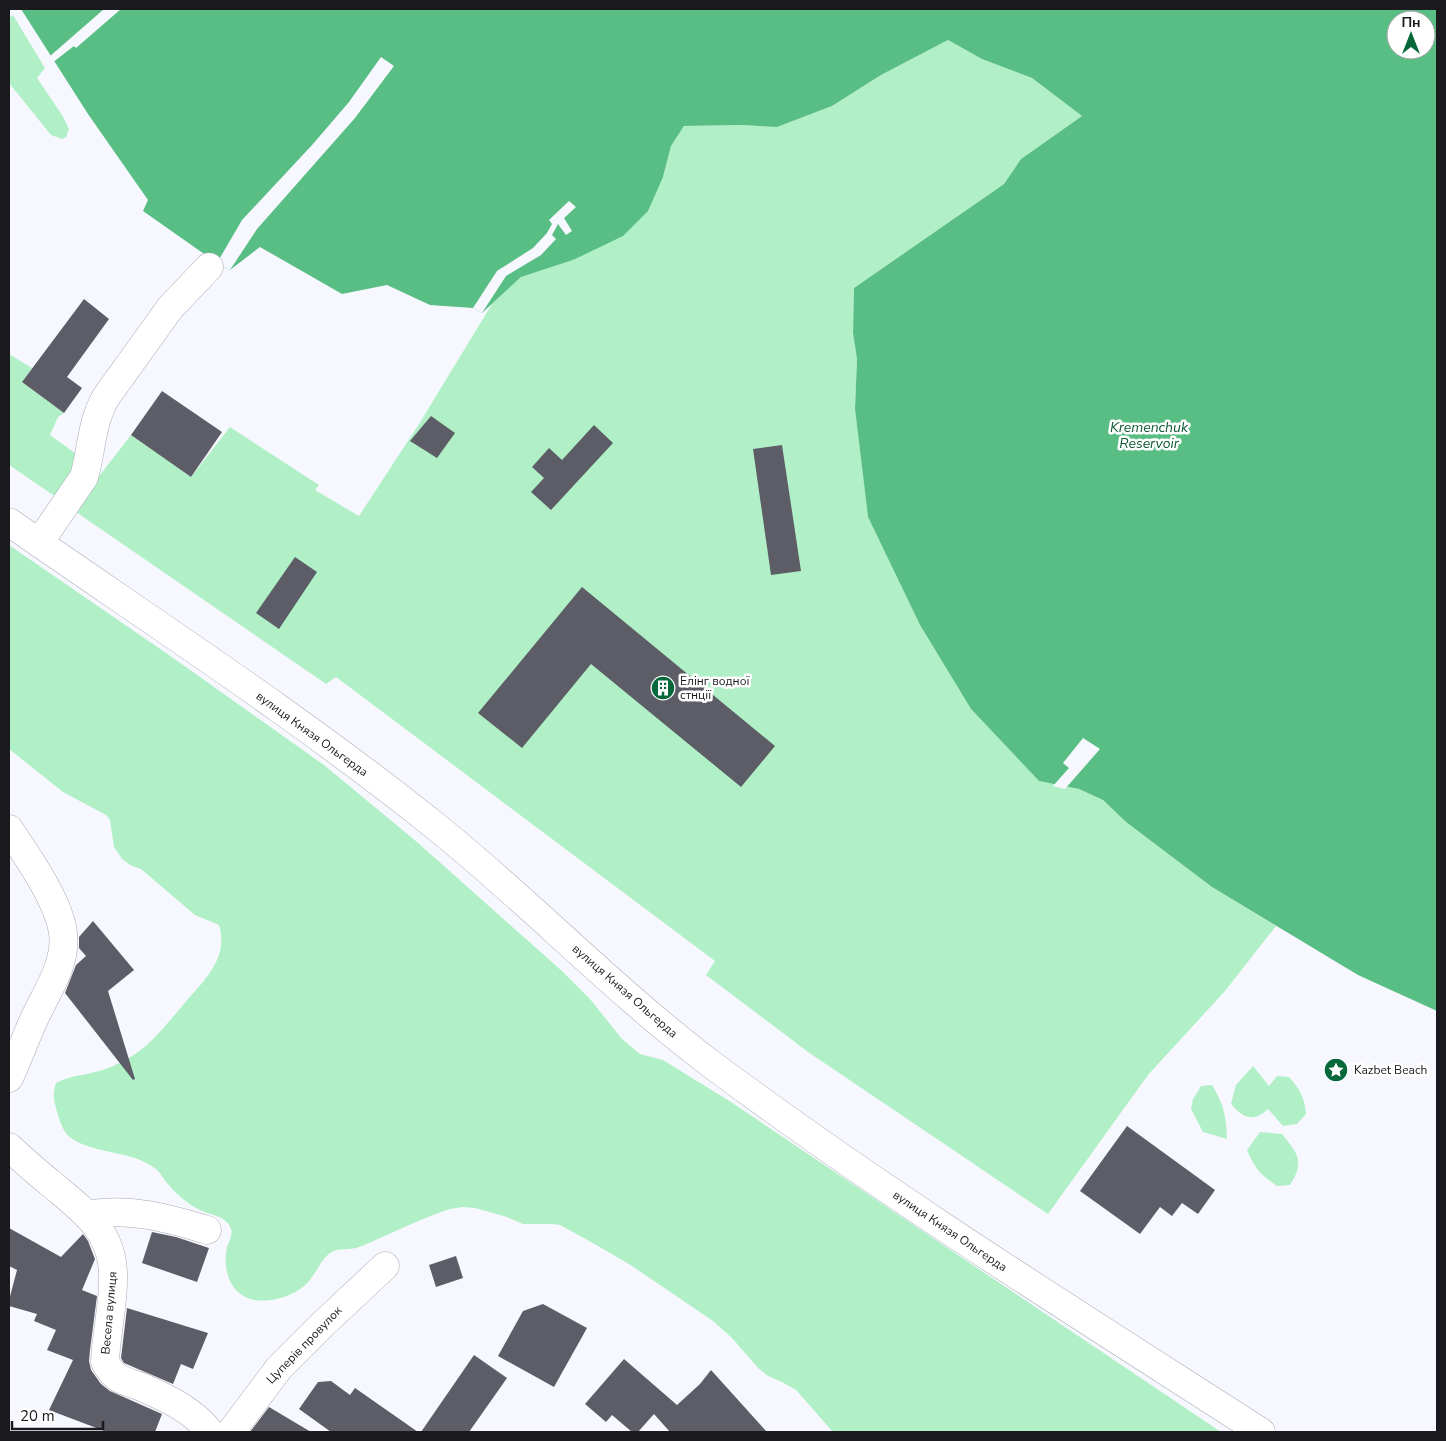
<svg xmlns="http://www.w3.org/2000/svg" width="1446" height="1441" font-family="'Nunito Sans',sans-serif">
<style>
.green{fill:#b1f0c6}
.water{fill:#59be83;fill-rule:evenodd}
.pier{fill:#f7f8ff}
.building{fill:#5c5d66}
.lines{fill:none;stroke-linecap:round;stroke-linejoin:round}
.minor-casing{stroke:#a8aab4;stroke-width:29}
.minor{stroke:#fff;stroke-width:28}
.labels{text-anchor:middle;stroke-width:5;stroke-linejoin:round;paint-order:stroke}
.poi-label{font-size:12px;fill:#1a1a1e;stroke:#fff;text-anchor:start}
.street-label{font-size:12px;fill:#1a1a1e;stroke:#fff}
.water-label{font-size:14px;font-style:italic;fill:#0d5a34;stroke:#fff}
</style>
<rect width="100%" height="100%" fill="#f7f8ff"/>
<!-- green -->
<g class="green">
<path d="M 13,15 L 45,68 L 37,78 L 62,115 L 69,129 L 66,137 L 62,139 L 51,135 L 9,83 L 9,18 Z"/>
<path d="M 948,40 L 982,59 L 1032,78 L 1082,116 L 1021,159 L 1004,184 L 854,288 L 853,333 L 857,359 L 855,409 L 868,517 L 920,625 L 971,709 L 1039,781 L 1079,789 L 1103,800 L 1126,822 L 1212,887 L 1276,926 L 1225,991 L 1148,1075 L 1048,1214 L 808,1052 L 706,975 L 715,961 L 336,677 L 326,684 L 76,512 L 82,498 L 131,435 L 191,477 L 230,427 L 319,485 L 315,490 L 359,516 L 419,424 L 492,304 L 521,277 L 573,260 L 663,177 L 671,146 L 684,126 L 742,125 L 777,127 L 832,106 L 881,75 Z"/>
<path d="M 9,354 L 32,368 L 22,382 L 64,413 L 58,417 L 50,435 L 79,456 L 78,466 L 56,497 L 9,465 Z"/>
<path d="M 9,545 L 169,655 L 324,765 L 417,842 L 562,971 L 590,999 L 622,1039 L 640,1054 L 663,1060 L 731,1102 L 1221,1432 L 833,1432 L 796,1390 L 782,1382 L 768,1376 L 758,1368 L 732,1338 L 713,1321 L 629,1264 L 591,1242 L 560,1225 L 552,1224 L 523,1224 L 507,1217 L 475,1208 L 463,1207 L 450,1209 C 429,1216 408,1225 387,1235 C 377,1239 366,1245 356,1248 C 348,1250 336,1248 330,1253 C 322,1259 318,1269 312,1277 C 301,1294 275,1303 255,1300 C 230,1296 222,1269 227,1247 C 229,1241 233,1235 231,1229 C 227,1215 207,1215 196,1208 C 186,1202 176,1194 168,1184 C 164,1180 161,1173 156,1169 C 132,1150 96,1155 71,1138 C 63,1133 60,1121 57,1112 C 54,1101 52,1094 56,1083 C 73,1074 93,1075 111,1067 C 120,1063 130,1058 138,1052 C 156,1039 169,1021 183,1005 C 196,989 212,975 219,955 C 222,946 222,934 219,925 L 195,915 L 141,869 L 130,865 L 122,859 L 114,847 L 110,820 L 106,815 L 63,792 L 9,749 Z"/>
<path d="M 1253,1066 L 1269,1086 L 1277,1076 L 1289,1077 C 1299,1088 1305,1098 1306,1114 L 1297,1124 L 1283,1126 L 1268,1109 C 1253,1123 1243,1118 1231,1104 L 1236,1085 Z"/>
<path d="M 1212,1085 C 1224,1105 1226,1116 1227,1139 L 1203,1132 L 1191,1109 L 1193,1099 L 1201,1086 Z"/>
<path d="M 1260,1132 L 1282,1134 C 1298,1154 1305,1161 1290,1185 L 1277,1186 C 1259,1173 1256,1170 1247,1150 Z"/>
</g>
<!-- water -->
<path class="water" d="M 21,9 L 1437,9 L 1437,1011 L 1358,975 L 1212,887 L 1126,822 L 1103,800 L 1079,789 L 1039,781 L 971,709 L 920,625 L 868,517 L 855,409 L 857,359 L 853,333 L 854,288 L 1004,184 L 1021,159 L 1082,116 L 1032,78 L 982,59 L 948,40 L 881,75 L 832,106 L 777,127 L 741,125 L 684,126 L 671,146 L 663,177 L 648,211 L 623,236 L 573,260 L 521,277 L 482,313 L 473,308 L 430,305 L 387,285 L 342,294 L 260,247 L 230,270 L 217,263 L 143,211 L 148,200 L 88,114 ZM 1396,20 L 1426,20 L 1426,50 L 1396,50 Z"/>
<!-- pier -->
<g class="pier">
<path d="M 104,9 L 121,9 L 76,48 L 74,46 L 52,63 L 49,57 Z"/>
<path d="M 381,57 L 394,66 L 355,118 L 257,229 L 230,270 L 217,263 L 242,220 L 313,144 L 349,102 Z"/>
<path d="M 569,201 L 576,207 L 564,218 L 572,231 L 566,235 L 558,224 L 552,235 L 556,239 L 541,255 L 506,276 L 482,313 L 473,308 L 497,271 L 533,248 L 547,233 L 552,224 L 549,220 Z"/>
<path d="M 1083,738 L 1100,749 L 1065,789 L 1053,786 L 1069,768 L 1063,763 Z"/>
</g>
<!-- building -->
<g class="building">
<path d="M 84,299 L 109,319 L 67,377 L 82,388 L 64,413 L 22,382 Z"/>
<path d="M 162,391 L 222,432 L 191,477 L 131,435 Z"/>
<path d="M 431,416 L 455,433 L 437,458 L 410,441 Z"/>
<path d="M 594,425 L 613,443 L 551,510 L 531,492 L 544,478 L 532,467 L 549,448 L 562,460 Z"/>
<path d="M 782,445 L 801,571 L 771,575 L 753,449 Z"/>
<path d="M 295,557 L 317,572 L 279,629 L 256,613 Z"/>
<path d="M 582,587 L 775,746 L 741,787 L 591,664 L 522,748 L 478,713 Z"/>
<path d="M 93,921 L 134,970 L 108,991 L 135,1079 L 133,1080 L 65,993 L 76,965 L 86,956 L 79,948 L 79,937 Z"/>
<path d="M 1127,1126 L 1215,1190 L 1198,1214 L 1182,1203 L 1172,1216 L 1160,1207 L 1140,1234 L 1080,1191 Z"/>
<path d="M 9,1228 L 61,1257 L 83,1234 L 88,1241 L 95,1259 L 82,1290 L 97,1296 L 90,1350 L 89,1361 L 91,1370 L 101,1384 L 110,1391 L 162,1414 L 155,1432 L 107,1432 L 49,1410 L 73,1360 L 47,1350 L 56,1330 L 34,1321 L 37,1314 L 9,1306 L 9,1300 L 17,1270 L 9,1266 Z"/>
<path d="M 152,1232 L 176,1237 L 209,1248 L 197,1282 L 142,1263 Z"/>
<path d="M 456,1256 L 463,1278 L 436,1287 L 429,1265 Z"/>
<path d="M 543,1304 L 587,1328 L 554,1387 L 498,1356 L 523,1311 Z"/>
<path d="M 127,1308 L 208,1333 L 193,1369 L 181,1364 L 173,1384 L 124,1363 L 121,1358 Z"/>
<path d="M 474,1355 L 507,1378 L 469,1432 L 421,1432 Z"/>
<path d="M 624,1359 L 677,1405 L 700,1384 L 711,1370 L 767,1432 L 670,1432 L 654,1414 L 638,1432 L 632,1432 L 612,1415 L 606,1422 L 585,1404 Z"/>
<path d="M 331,1381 L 350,1395 L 355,1388 L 418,1432 L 331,1432 L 299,1409 L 318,1382 Z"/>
<path d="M 269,1407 L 311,1432 L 250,1432 Z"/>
</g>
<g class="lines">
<!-- minor casing -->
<g class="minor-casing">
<g id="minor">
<path d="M 9,522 C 151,621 298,716 434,825 C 529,901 613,990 711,1064 C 888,1196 1076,1313 1261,1432"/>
<path d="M 39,543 L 84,477 C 92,449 91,423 106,397 L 170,308 L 209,267"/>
<path d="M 9,829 C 27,856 59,901 63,933 C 67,962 48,990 36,1015 C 26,1036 19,1057 9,1078"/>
<path d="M 9,1147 C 22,1159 35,1171 49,1182 C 81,1209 113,1230 113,1275 C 114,1304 106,1333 105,1362 C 116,1383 127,1380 146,1389 C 171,1400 193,1411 210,1432"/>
<path d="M 87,1215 C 129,1207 168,1218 207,1230"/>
<path d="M 231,1432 L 279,1368 L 322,1325 L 385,1266"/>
</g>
</g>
<!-- minor -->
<use href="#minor" class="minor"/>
</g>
<!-- icons -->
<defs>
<g id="building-disc" transform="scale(1.25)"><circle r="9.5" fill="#06673a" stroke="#fff"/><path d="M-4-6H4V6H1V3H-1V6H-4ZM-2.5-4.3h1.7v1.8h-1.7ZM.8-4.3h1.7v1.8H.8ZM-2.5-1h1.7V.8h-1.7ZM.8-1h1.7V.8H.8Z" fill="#fff"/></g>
<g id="sight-disc" transform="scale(1.25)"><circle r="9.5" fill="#06673a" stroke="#fff"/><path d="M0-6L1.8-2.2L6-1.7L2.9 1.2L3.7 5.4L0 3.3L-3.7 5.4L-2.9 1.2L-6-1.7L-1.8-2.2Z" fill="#fff"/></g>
</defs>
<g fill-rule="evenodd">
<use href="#building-disc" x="663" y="688"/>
<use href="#sight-disc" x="1336" y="1070"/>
</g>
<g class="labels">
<!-- poi labels -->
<g class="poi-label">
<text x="680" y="685">Елінг водної<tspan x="680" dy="14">стнції</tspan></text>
<text x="1354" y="1074">Kazbet Beach</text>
</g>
<!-- street labels -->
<g class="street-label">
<text transform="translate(312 734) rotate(36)" y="4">вулиця Князя Ольгерда</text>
<text transform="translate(625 991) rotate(41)" y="4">вулиця Князя Ольгерда</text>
<text transform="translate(950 1231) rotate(34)" y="4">вулиця Князя Ольгерда</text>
<text transform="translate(109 1313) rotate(-85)" y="4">Весела вулиця</text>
<text transform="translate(304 1345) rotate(-46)" y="4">Цуперів провулок</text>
</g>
<!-- water labels -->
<g class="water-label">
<text x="1149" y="432">Kremenchuk<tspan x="1149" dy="16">Reservoir</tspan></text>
</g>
</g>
<!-- border -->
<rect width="1446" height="1441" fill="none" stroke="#1a1a1e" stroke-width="20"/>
<!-- north arrow -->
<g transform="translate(1411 35)"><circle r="24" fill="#ffffff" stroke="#a3a3a5"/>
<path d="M0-4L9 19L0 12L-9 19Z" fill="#06673a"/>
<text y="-8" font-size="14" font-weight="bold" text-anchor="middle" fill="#1a1a1e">Пн</text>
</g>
<!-- scale -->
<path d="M12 1421v8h91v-8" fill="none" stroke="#1a1a1e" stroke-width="2.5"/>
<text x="20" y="1421" font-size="15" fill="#1a1a1e" stroke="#ffffff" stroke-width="4" paint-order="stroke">20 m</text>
</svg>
